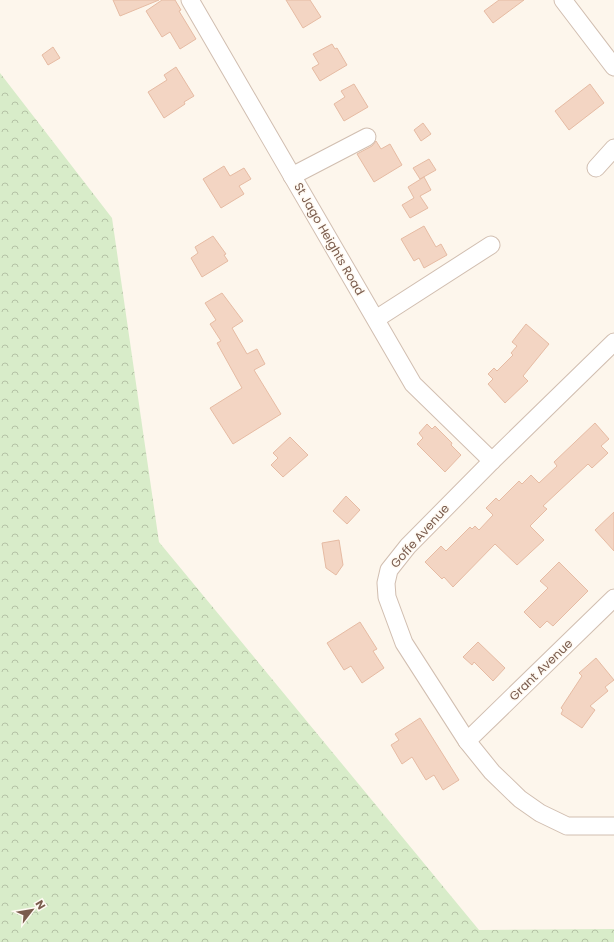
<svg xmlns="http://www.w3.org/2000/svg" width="614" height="942" font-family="Poppins,sans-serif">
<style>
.forest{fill:url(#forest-crowns)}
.building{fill:#f3d5c3;stroke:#e6bba3}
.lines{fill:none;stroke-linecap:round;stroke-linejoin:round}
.minor-casing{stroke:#d1beb0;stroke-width:19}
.minor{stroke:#fff;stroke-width:17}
.labels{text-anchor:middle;stroke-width:3;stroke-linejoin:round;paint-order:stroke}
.street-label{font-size:12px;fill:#7a5c4d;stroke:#fffaf3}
</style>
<defs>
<pattern id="forest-crowns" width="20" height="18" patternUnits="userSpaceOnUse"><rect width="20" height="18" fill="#d8ecc9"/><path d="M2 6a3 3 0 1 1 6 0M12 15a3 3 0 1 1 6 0" fill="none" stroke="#b4c2a5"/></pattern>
</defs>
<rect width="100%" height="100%" fill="#fdf6ec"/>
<!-- forest -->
<path class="forest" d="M 0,73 L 112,218 L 159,542 L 479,930 L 614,929 L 614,942 L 0,942 Z"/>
<!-- building -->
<g class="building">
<path d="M 113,0 L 159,0 L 120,16 Z"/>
<path d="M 162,0 L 175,0 L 181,10 L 179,11 L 196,39 L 180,49 L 170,32 L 162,37 L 146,11 Z"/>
<path d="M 286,0 L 310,0 L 321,17 L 303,28 Z"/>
<path d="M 499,0 L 524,0 L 493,23 L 484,11 Z"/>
<path d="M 332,44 L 335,49 L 337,48 L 347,65 L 320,81 L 312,68 L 319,64 L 313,54 Z"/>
<path d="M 53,47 L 60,58 L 48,65 L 42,55 Z"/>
<path d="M 176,67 L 194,96 L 184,102 L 185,104 L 164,118 L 148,92 L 167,80 L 164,75 Z"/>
<path d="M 354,84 L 368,107 L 344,121 L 334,104 L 345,97 L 341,91 Z"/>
<path d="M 590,84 L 604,103 L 569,130 L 555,111 Z"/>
<path d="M 423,123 L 431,134 L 421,141 L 414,130 Z"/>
<path d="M 376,141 L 381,149 L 390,144 L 402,165 L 374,182 L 357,154 L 372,146 Z"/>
<path d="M 429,159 L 436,170 L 420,179 L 413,168 Z"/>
<path d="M 224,166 L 230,176 L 244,168 L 251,179 L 239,186 L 244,194 L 221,208 L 203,179 Z"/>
<path d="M 424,177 L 431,190 L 420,196 L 428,208 L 410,218 L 402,205 L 414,198 L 408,187 Z"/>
<path d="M 424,226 L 436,247 L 441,244 L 447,255 L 424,268 L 419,258 L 414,261 L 401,239 Z"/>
<path d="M 213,236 L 226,254 L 224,255 L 228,261 L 202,277 L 191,258 L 198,253 L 195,247 Z"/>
<path d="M 222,293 L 243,321 L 232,328 L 247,354 L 257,349 L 265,364 L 254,370 L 281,414 L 233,444 L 210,408 L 242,388 L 217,343 L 221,341 L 210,324 L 216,320 L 205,303 Z"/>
<path d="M 526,324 L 549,344 L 523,376 L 528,381 L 505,403 L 488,384 L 493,379 L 488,374 L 494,368 L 497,371 L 513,355 L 511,353 L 517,346 L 512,342 Z"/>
<path d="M 595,423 L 609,439 L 601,446 L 608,453 L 592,468 L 588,464 L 543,506 L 547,509 L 530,526 L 544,540 L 517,565 L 495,544 L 453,587 L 444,577 L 442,579 L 425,562 L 441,546 L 446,551 L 470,527 L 472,529 L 475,526 L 479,530 L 493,515 L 486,508 L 496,498 L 499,501 L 519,481 L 522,484 L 531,475 L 539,483 L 557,466 L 554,462 Z"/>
<path d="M 427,424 L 432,429 L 435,426 L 452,443 L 451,445 L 461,455 L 445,472 L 417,444 L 423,438 L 419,433 Z"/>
<path d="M 290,437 L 308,455 L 283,477 L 271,465 L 278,458 L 273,453 Z"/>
<path d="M 346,496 L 360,510 L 347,524 L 333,511 Z"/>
<path d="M 614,512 L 614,551 L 595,530 Z"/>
<path d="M 339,540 L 343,565 L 336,575 L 326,568 L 322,543 Z"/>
<path d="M 559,562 L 588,591 L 553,626 L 547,621 L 540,628 L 524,612 L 548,588 L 540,581 Z"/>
<path d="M 360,622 L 377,649 L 373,651 L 384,668 L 362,683 L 351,666 L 344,670 L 327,643 Z"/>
<path d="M 478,642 L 505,668 L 493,681 L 474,662 L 472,665 L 463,657 Z"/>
<path d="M 596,658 L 614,680 L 605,687 L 608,691 L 590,706 L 595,710 L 582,728 L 561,714 L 563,710 L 561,708 L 582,676 L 579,673 Z"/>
<path d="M 420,718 L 459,780 L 443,790 L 434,775 L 426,780 L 412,757 L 402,764 L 391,745 L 399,740 L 395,734 Z"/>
</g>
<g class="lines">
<!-- minor casing -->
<g class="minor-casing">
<g id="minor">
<path d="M 190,0 L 413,384 L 492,461"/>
<path d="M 563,0 L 614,67"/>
<path d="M 596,168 L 614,148"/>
<path d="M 292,176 L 367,137"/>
<path d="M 376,319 L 491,245"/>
<path d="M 614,342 L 492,461 L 408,546 L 389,570 L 386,583 L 387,597 L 404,643 L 467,741 L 492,772 L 520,799 L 540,813 L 567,826 L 614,826"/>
<path d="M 467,741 L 614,598"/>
</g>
</g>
<!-- minor -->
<use href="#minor" class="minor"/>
</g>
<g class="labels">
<!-- street labels -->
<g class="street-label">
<text transform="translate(329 239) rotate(60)" y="4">St Jago Heights Road</text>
<text transform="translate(420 536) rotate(-48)" y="4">Goffe Avenue</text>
<text transform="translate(541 670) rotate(-44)" y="4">Grant Avenue</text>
</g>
</g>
<!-- north arrow -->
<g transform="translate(32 910) rotate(59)" stroke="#fffaf3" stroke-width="3" paint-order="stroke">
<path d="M0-3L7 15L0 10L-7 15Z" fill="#7a5c4d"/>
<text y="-6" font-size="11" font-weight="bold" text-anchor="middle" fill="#7a5c4d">N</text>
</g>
</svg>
